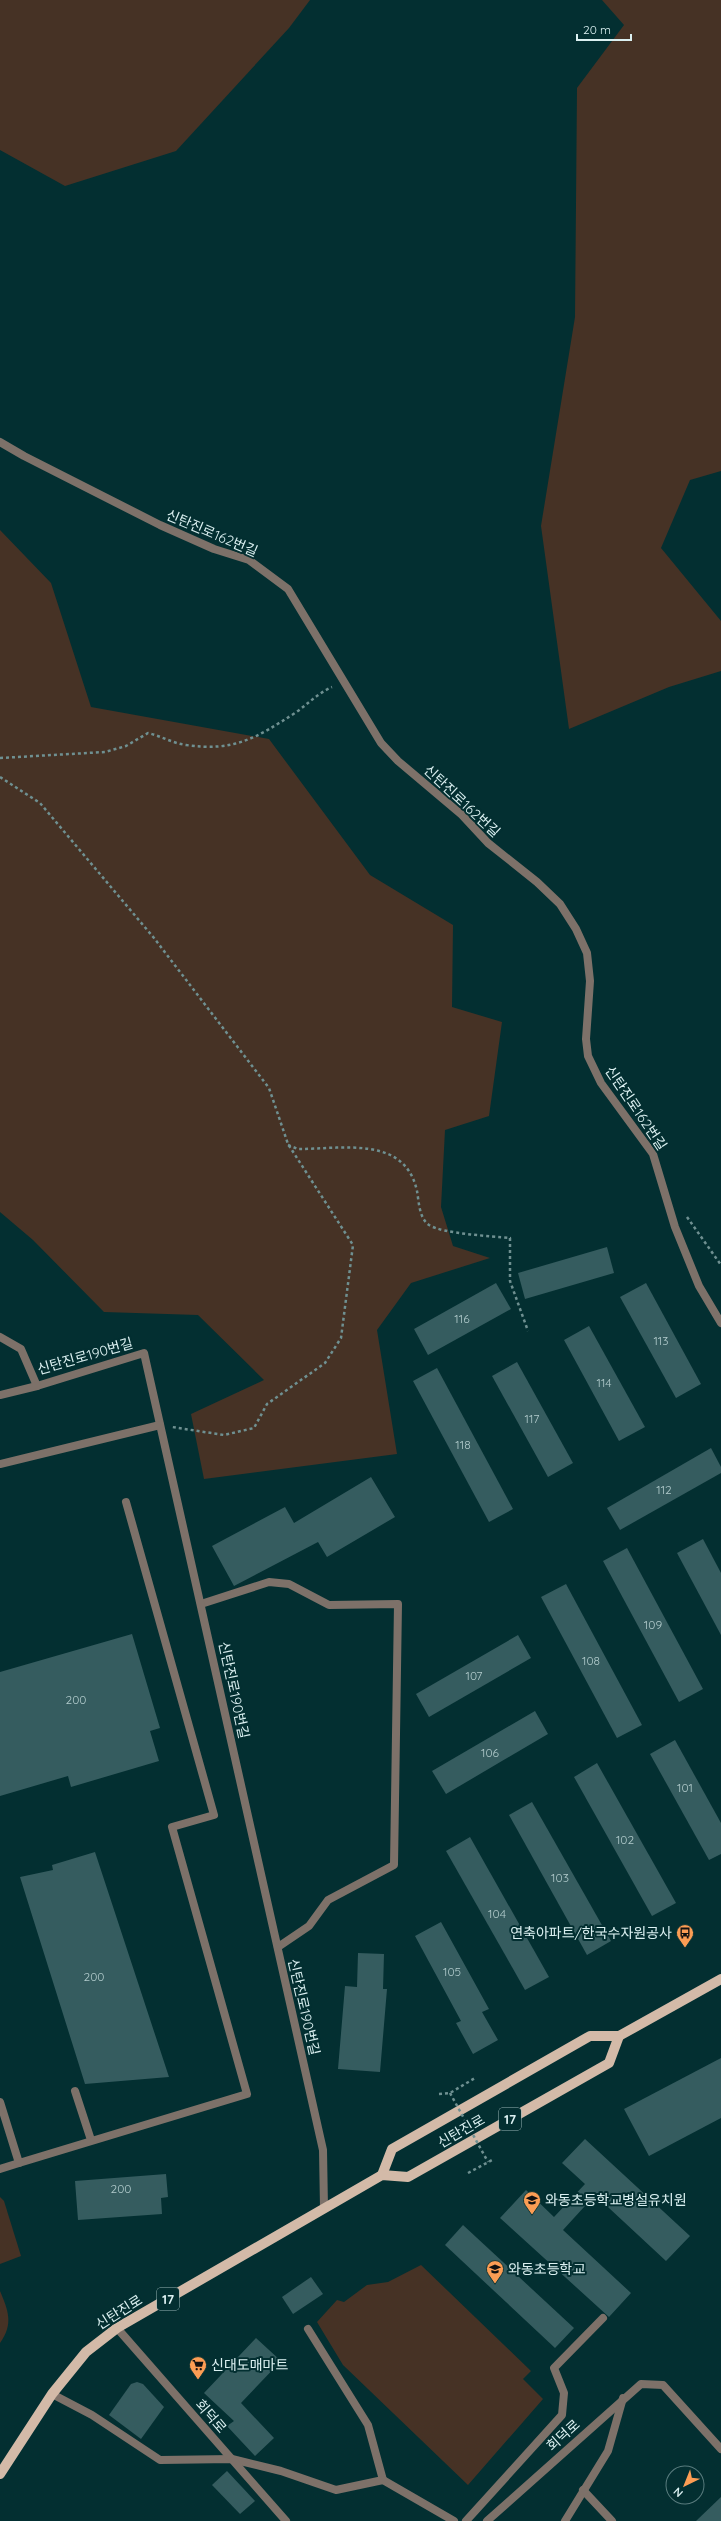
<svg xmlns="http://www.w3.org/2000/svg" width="721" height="2521" font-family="Quicksand,'Noto Sans KR',sans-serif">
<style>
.green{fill:#463225}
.building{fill:#355c5f}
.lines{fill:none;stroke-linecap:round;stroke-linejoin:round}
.path{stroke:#6f9091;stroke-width:2.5;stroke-dasharray:3 3;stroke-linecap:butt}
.lane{stroke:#7d7169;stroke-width:8}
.street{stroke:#7d7169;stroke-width:8}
.primary{stroke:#d3baa8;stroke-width:10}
.path-bridge{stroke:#6f9091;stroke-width:2.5;stroke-dasharray:3 3;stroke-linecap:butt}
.labels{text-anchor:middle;stroke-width:4;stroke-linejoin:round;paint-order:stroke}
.number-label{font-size:12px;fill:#b2cbcc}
.shield{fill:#032f31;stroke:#9ab6b7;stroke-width:1}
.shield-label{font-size:13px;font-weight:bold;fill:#dbf0f1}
.street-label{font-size:14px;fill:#dbf0f1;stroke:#032f31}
.poi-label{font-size:14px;fill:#dbf0f1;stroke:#032f31;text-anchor:start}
</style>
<rect width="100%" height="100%" fill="#032f31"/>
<!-- green -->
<g class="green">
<path d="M 0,0 L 310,0 L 289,28 L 176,151 L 65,186 L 0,150 Z"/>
<path d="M 602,0 L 721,0 L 721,471 L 690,480 L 661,548 L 721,621 L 721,671 L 669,687 L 569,729 L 541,526 L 575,317 L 577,88 L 624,25 Z"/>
<path d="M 0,530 L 51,583 L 91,707 L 269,739 L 370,875 L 453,925 L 452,1007 L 502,1022 L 489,1116 L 445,1130 L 441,1207 L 453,1246 L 490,1258 L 411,1283 L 377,1330 L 397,1454 L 204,1479 L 191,1414 L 264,1380 L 198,1315 L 104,1312 L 33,1240 L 0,1212 Z"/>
<path d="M 0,2197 L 4,2201 L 21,2256 L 0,2264 Z"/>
<path d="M 421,2265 L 531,2371 L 523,2379 L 543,2399 L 468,2485 L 343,2365 L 317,2322 L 337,2300 L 344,2302 L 367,2285 L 388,2282 Z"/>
<path d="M 0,2291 C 8,2310 14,2324 0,2343 Z"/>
</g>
<!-- building -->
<g class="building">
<path d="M 607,1247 L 614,1273 L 525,1299 L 518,1273 Z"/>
<path d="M 496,1283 L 511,1309 L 428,1355 L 414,1329 Z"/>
<path d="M 646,1283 L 701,1384 L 676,1398 L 620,1297 Z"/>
<path d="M 589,1326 L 645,1427 L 619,1441 L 564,1340 Z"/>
<path d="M 517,1362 L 573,1463 L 548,1477 L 492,1376 Z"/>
<path d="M 437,1368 L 513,1509 L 489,1522 L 413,1381 Z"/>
<path d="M 711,1448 L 721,1467 L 721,1473 L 620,1530 L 607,1508 Z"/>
<path d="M 371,1477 L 395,1517 L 327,1557 L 318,1542 L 234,1586 L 212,1546 L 285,1507 L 294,1523 Z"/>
<path d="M 703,1539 L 721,1573 L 721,1635 L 677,1553 Z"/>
<path d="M 627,1548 L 703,1689 L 679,1702 L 603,1561 Z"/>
<path d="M 566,1584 L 642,1725 L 617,1738 L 541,1597 Z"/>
<path d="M 132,1634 L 160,1728 L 150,1731 L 159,1761 L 71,1787 L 68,1776 L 0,1796 L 0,1672 Z"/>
<path d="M 518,1635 L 531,1658 L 429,1717 L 416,1694 Z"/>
<path d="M 535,1711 L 548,1734 L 446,1794 L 432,1771 Z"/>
<path d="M 675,1740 L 721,1823 L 721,1854 L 709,1860 L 650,1754 Z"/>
<path d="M 597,1763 L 676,1903 L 652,1916 L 574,1777 Z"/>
<path d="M 532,1802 L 611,1941 L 587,1955 L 509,1815 Z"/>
<path d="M 470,1837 L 549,1977 L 525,1990 L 446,1851 Z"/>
<path d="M 95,1852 L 169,2077 L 85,2084 L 20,1877 L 53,1870 L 52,1865 Z"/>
<path d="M 441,1922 L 489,2009 L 482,2012 L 498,2040 L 473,2054 L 456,2023 L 461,2021 L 415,1936 Z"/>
<path d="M 358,1953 L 384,1954 L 383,1989 L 387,1989 L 380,2072 L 338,2069 L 345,1986 L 357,1987 Z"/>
<path d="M 721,2058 L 721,2118 L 649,2156 L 624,2109 Z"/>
<path d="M 585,2139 L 690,2236 L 666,2261 L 595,2195 L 563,2230 L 631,2293 L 609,2317 L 500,2218 L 526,2190 L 554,2217 L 585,2184 L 562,2163 Z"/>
<path d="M 166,2174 L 168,2197 L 161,2198 L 162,2214 L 78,2220 L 75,2181 Z"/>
<path d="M 463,2225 L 574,2328 L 555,2348 L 445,2245 Z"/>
<path d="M 311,2277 L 323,2294 L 293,2314 L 282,2297 Z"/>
<path d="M 256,2338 L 281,2361 L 241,2403 L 274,2438 L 255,2456 L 227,2426 L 234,2421 L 204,2393 Z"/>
<path d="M 137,2382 L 143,2384 L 164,2407 L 141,2439 L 109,2415 L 131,2384 Z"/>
<path d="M 227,2471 L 255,2501 L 240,2514 L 212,2485 Z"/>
<path d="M 721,2497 L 721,2521 L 696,2521 Z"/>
</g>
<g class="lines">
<!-- path -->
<g class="path">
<path d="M 0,758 L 105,752 L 126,746 L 148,733 C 161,736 172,743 186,745 C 234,752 256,738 295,713 C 308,704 318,693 332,687"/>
<path d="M 0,777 L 40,803 L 154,938 L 269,1088 L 288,1144 L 353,1245 L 341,1338 L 325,1363 L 267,1404 L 254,1428 L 224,1435 L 172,1427"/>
<path d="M 288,1145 L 298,1149 C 342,1149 405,1135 417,1191 C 419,1202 419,1218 429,1225 C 443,1234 492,1236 510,1238 L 510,1281 L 528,1331"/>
<path d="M 687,1217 L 721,1265"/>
<path d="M 439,2094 L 450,2093 L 475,2078"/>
<path d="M 468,2173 L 494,2159"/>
</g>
<!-- lane -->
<g class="lane">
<path d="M 201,1604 L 269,1582 L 289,1584 L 329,1605 L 398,1604 L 394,1865 L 328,1900 L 309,1926 L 278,1947"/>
<path d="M 75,2091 L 91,2140"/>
<path d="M 0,2169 L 19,2163"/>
<path d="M 308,2329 L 368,2425 L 383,2480"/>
<path d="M 52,2394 L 92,2415 L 160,2460 L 232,2459 L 281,2471 L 336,2490 L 383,2480 L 454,2521"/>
<path d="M 583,2490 L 612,2521"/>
<path d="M 466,2521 L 562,2415 L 564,2393 L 554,2368 L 603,2318"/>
<path d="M 565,2521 L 608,2451 L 623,2398"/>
</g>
<!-- street -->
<g class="street">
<path d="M 0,442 L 24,456 L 160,525 L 214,549 L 249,560 L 288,589 L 381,743 L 398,761 L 462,815 L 488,843 L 537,882 L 560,904 L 576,929 L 587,953 L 590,981 L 586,1039 L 588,1056 L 601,1083 L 653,1154 L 675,1227 L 699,1286 L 721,1323"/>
<path d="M 0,1337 L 21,1349 L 37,1386 L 144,1353 L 323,2150 L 324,2208"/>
<path d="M 0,1395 L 37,1386"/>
<path d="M 0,1464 L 160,1425"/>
<path d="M 0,2102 L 19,2163 L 247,2094 L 172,1827 L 214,1815 L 126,1502"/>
<path d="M 117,2328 L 286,2521"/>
<path d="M 487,2521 L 641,2384 L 663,2385 L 721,2449"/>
</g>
<!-- primary -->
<g class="primary">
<path d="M 382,2175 L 392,2149 L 590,2036 L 619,2036 L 721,1979"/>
<path d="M 0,2474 L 52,2394 L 86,2352 L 117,2328 L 382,2175 L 408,2177 L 609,2063 L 619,2036"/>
</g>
<!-- path-bridge -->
<path class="path-bridge" d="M 450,2093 L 488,2162"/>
</g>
<!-- icons -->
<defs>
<g id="bus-pin" transform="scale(0.9)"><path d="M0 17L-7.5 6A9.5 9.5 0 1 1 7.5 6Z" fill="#fc9d54" stroke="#032f31"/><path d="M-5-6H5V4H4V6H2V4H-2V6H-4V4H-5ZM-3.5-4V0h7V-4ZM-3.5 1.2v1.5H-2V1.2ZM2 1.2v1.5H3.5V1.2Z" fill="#111"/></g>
<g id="school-pin" transform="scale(0.9)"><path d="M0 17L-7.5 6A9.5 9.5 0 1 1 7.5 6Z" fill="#fc9d54" stroke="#032f31"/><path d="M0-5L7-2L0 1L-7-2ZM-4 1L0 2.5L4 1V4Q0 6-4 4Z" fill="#111"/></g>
<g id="supermarket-pin" transform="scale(0.9)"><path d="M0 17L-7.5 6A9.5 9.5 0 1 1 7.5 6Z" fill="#fc9d54" stroke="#032f31"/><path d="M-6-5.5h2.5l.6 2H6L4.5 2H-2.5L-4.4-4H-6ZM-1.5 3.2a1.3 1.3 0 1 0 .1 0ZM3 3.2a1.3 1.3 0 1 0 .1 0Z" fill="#111"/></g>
</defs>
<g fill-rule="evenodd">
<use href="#bus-pin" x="685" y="1933"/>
<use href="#school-pin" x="532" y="2200"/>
<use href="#school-pin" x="495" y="2269"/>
<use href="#supermarket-pin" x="198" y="2365"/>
</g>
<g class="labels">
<!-- number labels -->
<g class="number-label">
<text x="462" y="1323">116</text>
<text x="661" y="1345">113</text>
<text x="604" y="1387">114</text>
<text x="532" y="1423">117</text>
<text x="463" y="1449">118</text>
<text x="664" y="1494">112</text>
<text x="653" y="1629">109</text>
<text x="591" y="1665">108</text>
<text x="474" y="1680">107</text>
<text x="76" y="1704">200</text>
<text x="490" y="1757">106</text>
<text x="685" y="1792">101</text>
<text x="625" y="1844">102</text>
<text x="560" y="1882">103</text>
<text x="497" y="1918">104</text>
<text x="452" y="1976">105</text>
<text x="94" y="1981">200</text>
<text x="121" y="2193">200</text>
</g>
<!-- shield labels -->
<g class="shield">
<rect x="499" y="2108" width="22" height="22" rx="3"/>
<rect x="157" y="2288" width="22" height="22" rx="3"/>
</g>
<g class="shield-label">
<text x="510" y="2124">17</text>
<text x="168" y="2304">17</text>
</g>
<!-- street labels -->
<g class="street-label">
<text transform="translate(212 533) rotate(23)" y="5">신탄진로162번길</text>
<text transform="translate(462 801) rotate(43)" y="5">신탄진로162번길</text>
<text transform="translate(636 1108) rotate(56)" y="5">신탄진로162번길</text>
<text transform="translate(85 1356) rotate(-16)" y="5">신탄진로190번길</text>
<text transform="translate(234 1690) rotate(78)" y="5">신탄진로190번길</text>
<text transform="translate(304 2007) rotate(77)" y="5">신탄진로190번길</text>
<text transform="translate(461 2131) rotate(-30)" y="5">신탄진로</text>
<text transform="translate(119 2312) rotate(-32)" y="5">신탄진로</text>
<text transform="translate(211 2416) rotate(49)" y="5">회덕로</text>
<text transform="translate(563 2435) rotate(-42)" y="5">회덕로</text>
</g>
<!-- poi labels -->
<g class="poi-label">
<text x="672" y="1938" text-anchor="end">연축아파트/한국수자원공사</text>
<text x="545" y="2205">와동초등학교병설유치원</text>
<text x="508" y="2274">와동초등학교</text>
<text x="211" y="2370">신대도매마트</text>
</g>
</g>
<!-- north arrow -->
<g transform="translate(685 2485) rotate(223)"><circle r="19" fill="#032f31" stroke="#597c7e"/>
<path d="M0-3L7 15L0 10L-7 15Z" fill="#fc9d54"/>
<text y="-6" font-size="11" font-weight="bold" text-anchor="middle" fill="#dbf0f1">N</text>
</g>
<!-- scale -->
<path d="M577 34v6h54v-6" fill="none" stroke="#dbf0f1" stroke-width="2"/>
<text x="583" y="34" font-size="12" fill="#dbf0f1" stroke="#032f31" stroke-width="3" paint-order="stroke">20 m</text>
</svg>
